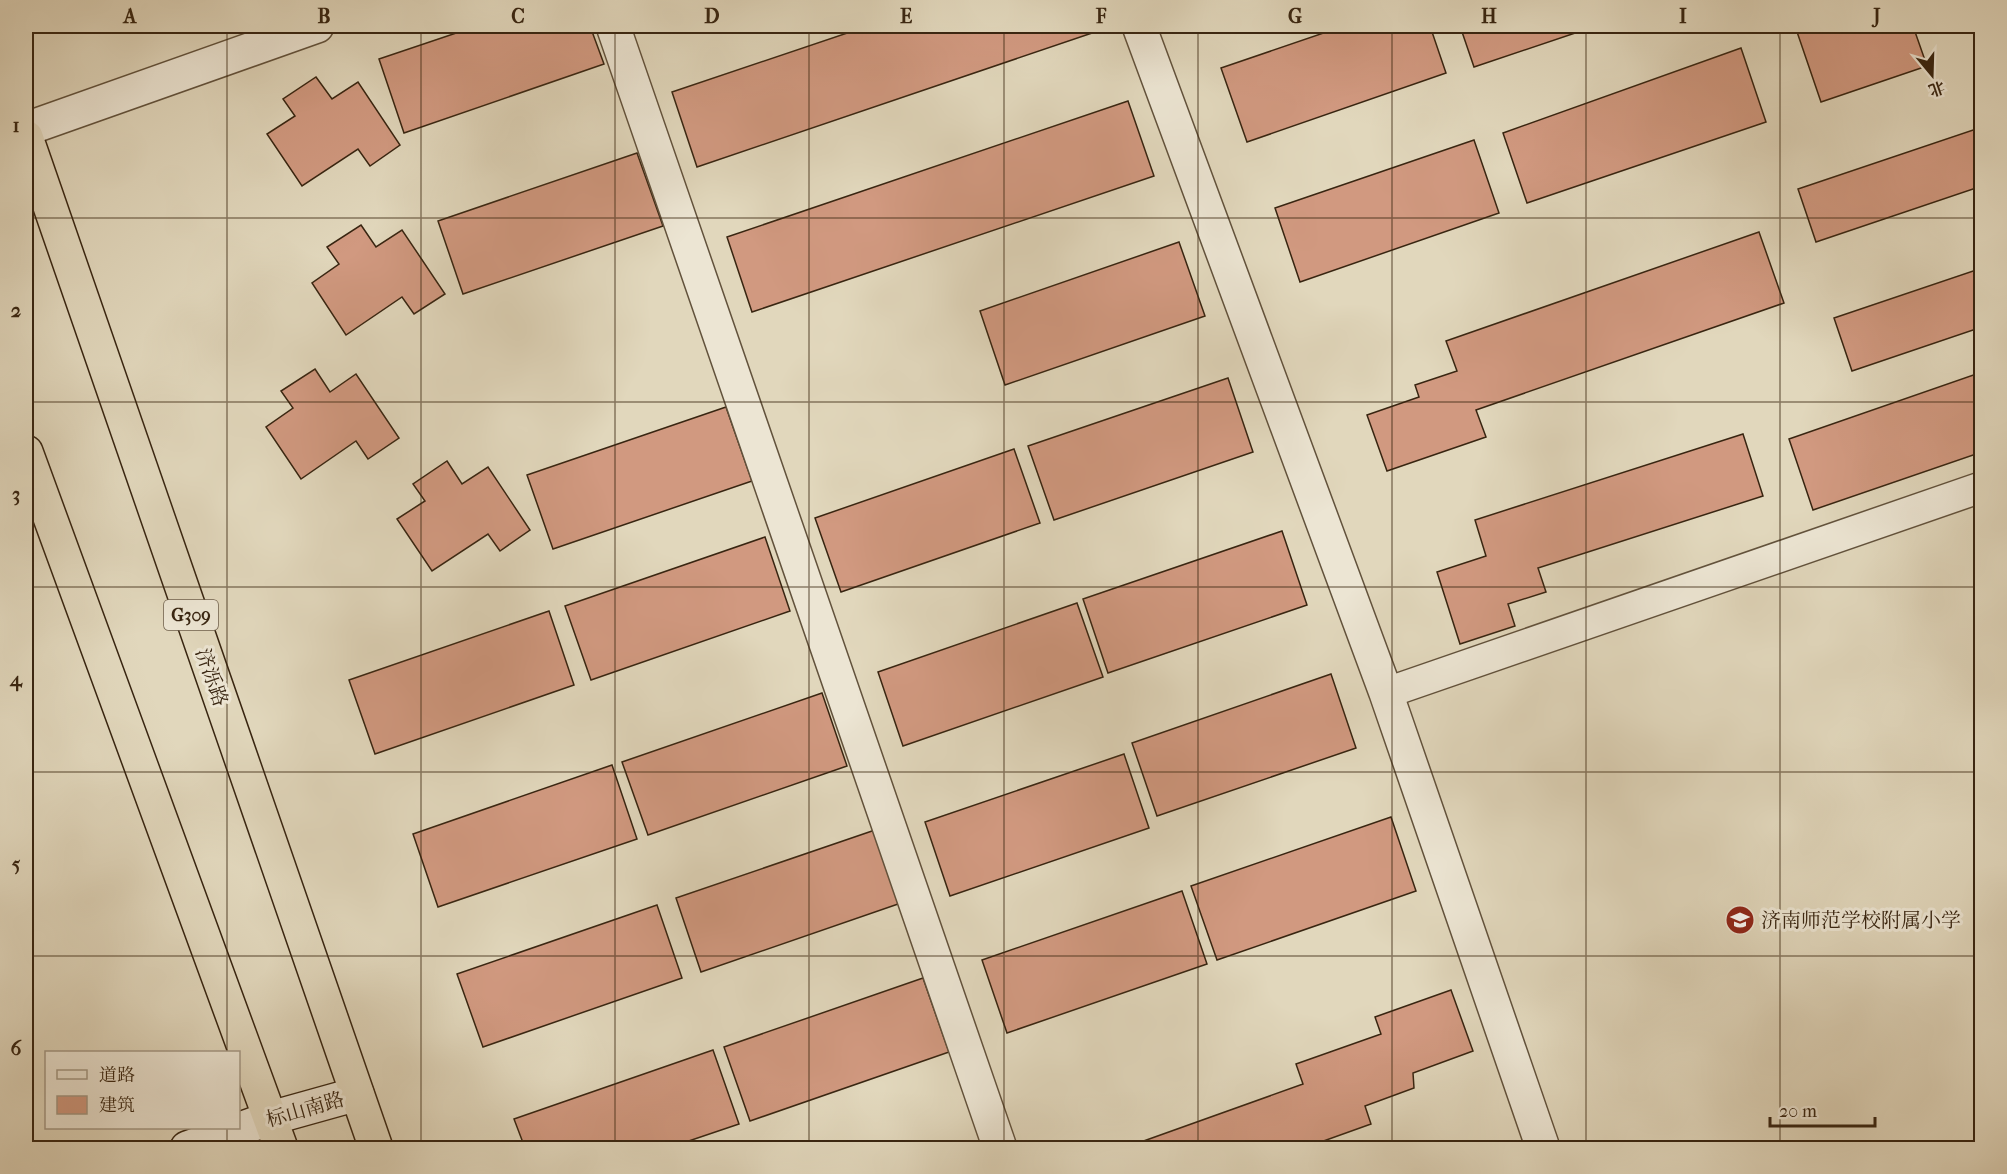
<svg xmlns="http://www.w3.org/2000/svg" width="2007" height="1174" font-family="'IM FELL French Canon','Noto Serif SC',serif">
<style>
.building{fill:#d19980;stroke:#382511;stroke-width:1.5}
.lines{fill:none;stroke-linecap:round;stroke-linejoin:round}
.minor-casing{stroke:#62523c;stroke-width:33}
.tertiary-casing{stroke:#62523c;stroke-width:36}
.secondary-casing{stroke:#382511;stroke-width:36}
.trunk-casing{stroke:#382511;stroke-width:36}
.minor{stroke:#ece5d3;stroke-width:30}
.tertiary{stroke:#ece5d3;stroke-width:33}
.secondary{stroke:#ece5d3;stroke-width:33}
.trunk{stroke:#e1d7bc;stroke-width:33}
.grid{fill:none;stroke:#382511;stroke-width:1.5;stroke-opacity:0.55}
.labels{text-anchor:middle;stroke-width:6;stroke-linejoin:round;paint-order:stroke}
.shield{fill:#ece5d3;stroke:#6e5f4b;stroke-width:1.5}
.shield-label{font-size:18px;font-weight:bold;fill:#382511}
.street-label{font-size:20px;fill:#382511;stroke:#ece5d3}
.poi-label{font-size:20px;fill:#382511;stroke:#ece5d3;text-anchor:start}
.neatline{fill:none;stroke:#382511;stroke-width:2}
.grid-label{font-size:20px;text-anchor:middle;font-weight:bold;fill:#382511}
</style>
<rect width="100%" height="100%" fill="#e1d7bc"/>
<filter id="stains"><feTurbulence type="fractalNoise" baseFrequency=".00333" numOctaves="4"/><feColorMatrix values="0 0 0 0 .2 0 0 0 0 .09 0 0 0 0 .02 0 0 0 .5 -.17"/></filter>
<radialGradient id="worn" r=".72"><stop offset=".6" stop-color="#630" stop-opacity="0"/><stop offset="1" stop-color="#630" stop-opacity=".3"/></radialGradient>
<!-- building -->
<g class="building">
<path d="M 477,26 L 590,26 L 604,64 L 404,133 L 379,59 Z"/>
<path d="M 868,26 L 1096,26 L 1098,31 L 697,167 L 672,92 Z"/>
<path d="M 1344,26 L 1430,26 L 1446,73 L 1247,142 L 1221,68 Z"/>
<path d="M 1460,26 L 1596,26 L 1474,67 Z"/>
<path d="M 1795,26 L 1913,26 L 1927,66 L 1821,102 Z"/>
<path d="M 1741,48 L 1766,122 L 1527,203 L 1503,133 Z"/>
<path d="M 316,77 L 332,99 L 358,82 L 400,145 L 370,166 L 358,149 L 302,186 L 267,134 L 295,116 L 283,99 Z"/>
<path d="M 1128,101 L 1154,176 L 752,312 L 727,237 Z"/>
<path d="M 1982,127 L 1982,186 L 1816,242 L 1798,189 Z"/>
<path d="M 1474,140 L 1499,213 L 1300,282 L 1275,208 Z"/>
<path d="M 637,153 L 663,226 L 463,294 L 438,221 Z"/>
<path d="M 361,225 L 376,247 L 402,230 L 445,294 L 414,314 L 402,297 L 346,335 L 312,283 L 339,264 L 327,247 Z"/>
<path d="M 1759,232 L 1784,303 L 1476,410 L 1486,437 L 1387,471 L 1367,415 L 1419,397 L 1415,385 L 1457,371 L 1446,341 Z"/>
<path d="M 1179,242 L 1205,316 L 1005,385 L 980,311 Z"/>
<path d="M 1982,268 L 1982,327 L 1852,371 L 1834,318 Z"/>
<path d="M 315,369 L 330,392 L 356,374 L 399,438 L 368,459 L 356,441 L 301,479 L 266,427 L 293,408 L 281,391 Z"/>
<path d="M 1982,372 L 1982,452 L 1813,510 L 1789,439 Z"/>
<path d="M 1228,378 L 1253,452 L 1054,520 L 1028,446 Z"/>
<path d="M 726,407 L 752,481 L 553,549 L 527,475 Z"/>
<path d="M 1743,434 L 1763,496 L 1538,568 L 1546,592 L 1508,604 L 1515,626 L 1460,644 L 1437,572 L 1486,556 L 1475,520 Z"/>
<path d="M 1014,449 L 1040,523 L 841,592 L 815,518 Z"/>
<path d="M 447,461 L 462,484 L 488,467 L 530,530 L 500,551 L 488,534 L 432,571 L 397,519 L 425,501 L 413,484 Z"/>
<path d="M 1282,531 L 1307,605 L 1108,673 L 1083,599 Z"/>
<path d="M 765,537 L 790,611 L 591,680 L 565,606 Z"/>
<path d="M 1077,603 L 1103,677 L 903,746 L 878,672 Z"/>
<path d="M 549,611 L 574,685 L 375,754 L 349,680 Z"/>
<path d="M 1331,674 L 1356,748 L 1157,816 L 1132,743 Z"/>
<path d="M 822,693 L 847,766 L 648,835 L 622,762 Z"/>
<path d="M 1124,754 L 1149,828 L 950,896 L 925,822 Z"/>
<path d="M 612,765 L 637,839 L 438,907 L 413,834 Z"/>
<path d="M 1391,817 L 1416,891 L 1217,960 L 1191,886 Z"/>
<path d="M 875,830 L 901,903 L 701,972 L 676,898 Z"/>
<path d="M 1182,891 L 1207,964 L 1007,1033 L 982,960 Z"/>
<path d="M 657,905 L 682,978 L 483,1047 L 457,974 Z"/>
<path d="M 923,978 L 949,1052 L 750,1121 L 724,1047 Z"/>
<path d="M 1451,990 L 1473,1051 L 1413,1073 L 1414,1088 L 1365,1106 L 1371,1124 L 1304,1148 L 1124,1148 L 1303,1084 L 1296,1064 L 1381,1034 L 1375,1017 Z"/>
<path d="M 713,1050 L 739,1124 L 668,1148 L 525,1148 L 514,1119 Z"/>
</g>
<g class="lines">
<!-- minor casing -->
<g class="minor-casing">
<path id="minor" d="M 1386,693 L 1982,487"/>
</g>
<!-- tertiary casing -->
<g class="tertiary-casing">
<g id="tertiary">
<path d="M 613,26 L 1000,1148"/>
<path d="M 1139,26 L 1386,693 L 1543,1148"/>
<path d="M 26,129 L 317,26"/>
</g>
</g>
<!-- secondary casing -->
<g class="secondary-casing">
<path id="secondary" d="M 187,1148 L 271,1118 L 357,1094"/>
</g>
<!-- trunk casing -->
<g class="trunk-casing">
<g id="trunk">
<path d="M 26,137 L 376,1148"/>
<path d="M 26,452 L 281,1148"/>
</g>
</g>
<!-- minor -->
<use href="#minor" class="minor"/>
<!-- tertiary -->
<use href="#tertiary" class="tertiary"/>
<!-- secondary -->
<use href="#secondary" class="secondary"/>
<!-- trunk -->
<use href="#trunk" class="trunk"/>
</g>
<!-- grid -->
<path class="grid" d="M 227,26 L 227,1052M 421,26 L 421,1148M 615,26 L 615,1148M 809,26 L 809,1148M 1004,26 L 1004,1148M 1198,26 L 1198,1148M 1392,26 L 1392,1148M 1586,26 L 1586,1148M 1780,26 L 1780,1148M 26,218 L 1982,218M 26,402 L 1982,402M 26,587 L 1982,587M 26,772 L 1982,772M 26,956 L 1982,956M 227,1128 L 227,1148"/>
<!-- icons -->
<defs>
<g id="school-disc" transform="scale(1.5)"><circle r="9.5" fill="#8f2418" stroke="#ece5d3"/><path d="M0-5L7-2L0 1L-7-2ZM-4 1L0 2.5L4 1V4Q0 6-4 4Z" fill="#fff"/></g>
</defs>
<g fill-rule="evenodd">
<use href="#school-disc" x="1740" y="920"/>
</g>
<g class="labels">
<!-- shield labels -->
<rect class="shield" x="164" y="600" width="54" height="30" rx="4.5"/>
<g class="shield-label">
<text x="191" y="621">G309</text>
</g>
<!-- street labels -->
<g class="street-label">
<text transform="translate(212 677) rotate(71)" y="7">济泺路</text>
<text transform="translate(305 1109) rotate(-16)" y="7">标山南路</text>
</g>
<!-- poi labels -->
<g class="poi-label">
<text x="1761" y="927">济南师范学校附属小学</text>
</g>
</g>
<!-- margin -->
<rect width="2007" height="1174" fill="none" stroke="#e1d7bc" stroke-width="66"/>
<!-- legend -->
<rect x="45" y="1051" width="195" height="78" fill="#ece5d3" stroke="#a49885" stroke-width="1.5"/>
<rect x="57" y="1070" width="30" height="9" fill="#ece5d3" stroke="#a49885" stroke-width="1.5"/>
<text x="99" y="1081" font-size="18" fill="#382511">道路</text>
<rect x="57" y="1096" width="30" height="18" fill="#d19980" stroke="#a49885" stroke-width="1.5"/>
<text x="99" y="1111" font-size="18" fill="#382511">建筑</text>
<!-- north arrow -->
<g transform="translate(1932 75) rotate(161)" stroke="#ece5d3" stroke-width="4.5" paint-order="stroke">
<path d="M0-4.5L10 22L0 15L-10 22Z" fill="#382511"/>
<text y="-9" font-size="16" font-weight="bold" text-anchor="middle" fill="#382511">北</text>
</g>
<!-- scale -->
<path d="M1770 1117v9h105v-9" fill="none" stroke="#382511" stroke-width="3"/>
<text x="1779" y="1117" font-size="18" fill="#382511" stroke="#ece5d3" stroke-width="4.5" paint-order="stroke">20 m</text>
<rect x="33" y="33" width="1941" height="1108" class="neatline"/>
<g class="grid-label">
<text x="130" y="23">A</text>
<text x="324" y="23">B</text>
<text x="518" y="23">C</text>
<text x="712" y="23">D</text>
<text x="906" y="23">E</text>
<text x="1101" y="23">F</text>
<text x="1295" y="23">G</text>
<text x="1489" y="23">H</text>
<text x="1683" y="23">I</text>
<text x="1877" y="23">J</text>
<text x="16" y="132">1</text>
<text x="16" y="317">2</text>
<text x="16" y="501">3</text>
<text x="16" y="686">4</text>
<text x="16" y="871">5</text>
<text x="16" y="1055">6</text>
</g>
<rect width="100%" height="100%" filter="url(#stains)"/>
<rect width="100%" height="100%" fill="url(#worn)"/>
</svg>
